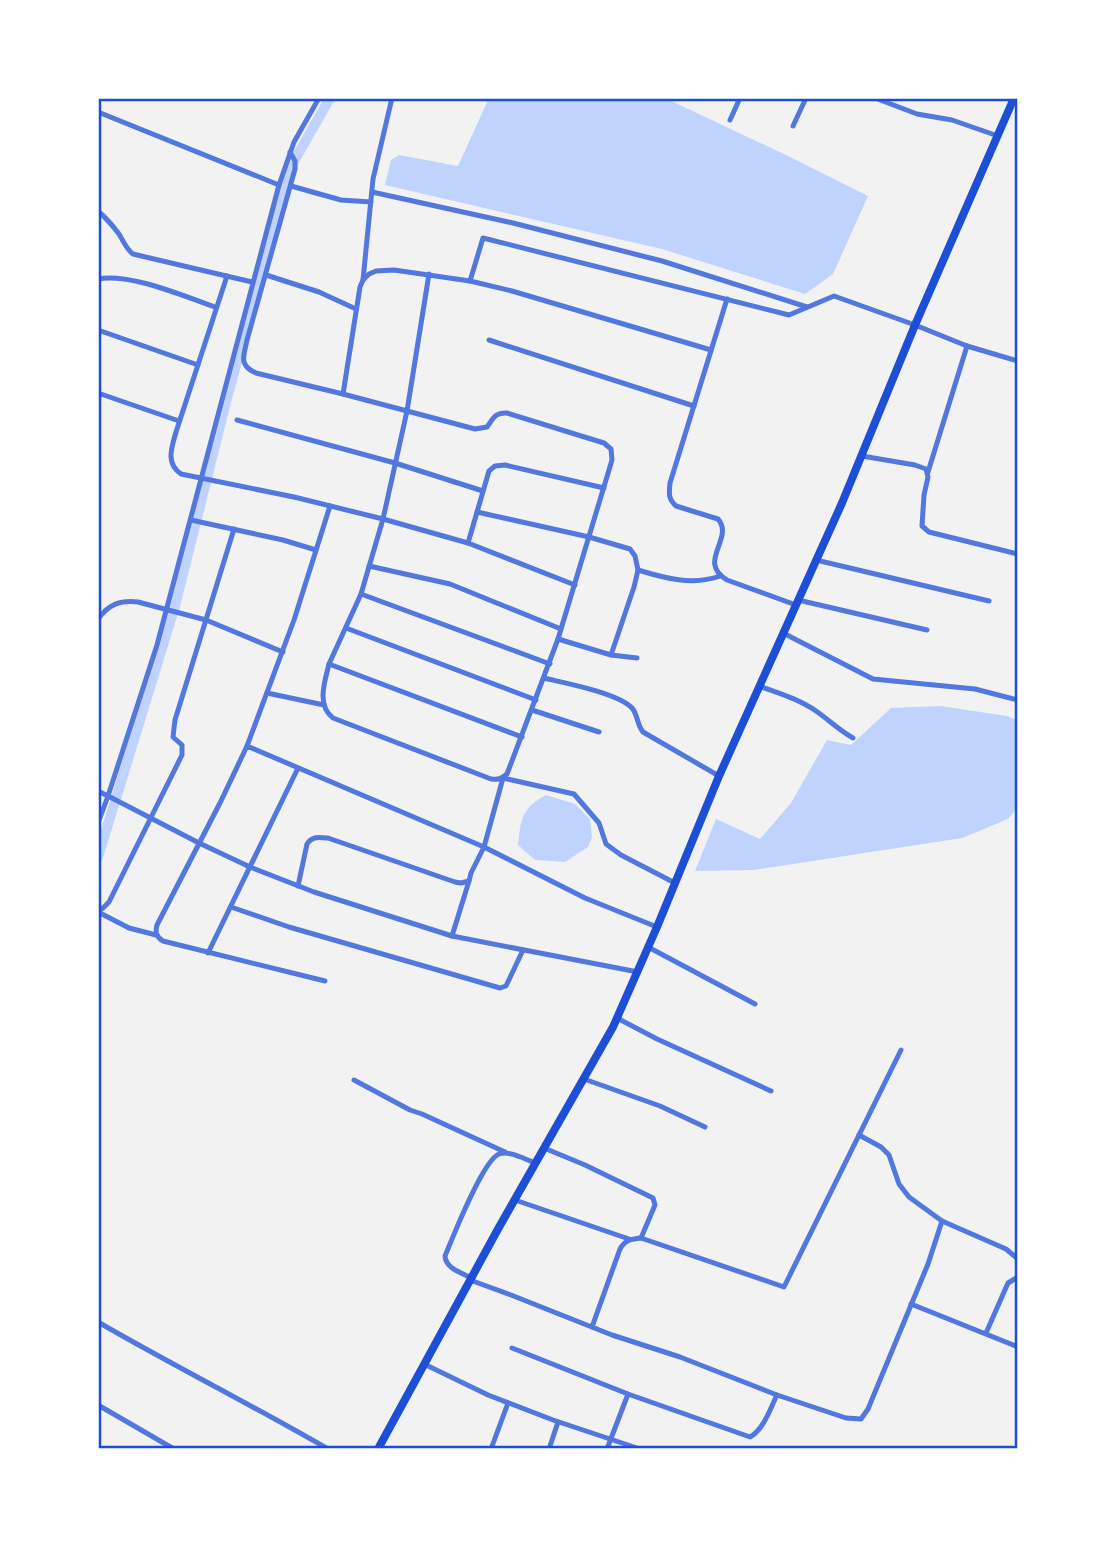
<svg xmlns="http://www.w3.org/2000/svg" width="1116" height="1547" font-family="Bitter,serif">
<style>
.water{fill:#bfd3fe}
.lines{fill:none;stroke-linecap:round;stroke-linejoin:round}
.canal{stroke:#bfd3fe;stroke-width:10}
.minor{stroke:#5277de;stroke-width:5}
.primary{stroke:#1d4ed8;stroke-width:8}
.neatline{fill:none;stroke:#1d4ed8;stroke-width:2.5}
</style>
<rect width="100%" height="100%" fill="#f2f2f2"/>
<!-- water -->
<g class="water">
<path d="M 489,98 L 665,98 L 788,156 L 868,196 L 833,274 L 805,294 L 662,249 L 385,185 L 391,160 L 399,155 L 458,166 Z"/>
<path d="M 940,706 L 1007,716 L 1018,720 L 1018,807 L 1008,819 L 962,838 L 754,870 L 695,871 L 716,819 L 760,839 L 791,803 L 827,740 L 851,745 L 891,708 Z"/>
<path d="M 546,795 L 575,804 L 590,819 L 592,838 L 588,847 L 565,862 L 535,860 L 518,845 C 521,819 521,809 546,795 Z"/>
</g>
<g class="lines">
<!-- canal -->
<path class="canal" d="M 98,857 L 175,606 L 226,402 L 289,170 L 330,98"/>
<!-- minor -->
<g class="minor">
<path d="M 319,98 L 294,142 L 279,185 L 157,645 L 108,796 L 199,843 L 250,867 L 314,892 L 452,936 L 638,972"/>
<path d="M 875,98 L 917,114 L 952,120 L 998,136"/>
<path d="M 98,112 L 279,185"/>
<path d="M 730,120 L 740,98"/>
<path d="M 793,126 L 806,98"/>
<path d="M 290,152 L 295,161 L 295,169 L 247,340 C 244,356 238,365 256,373 L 343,394 L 475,429 L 487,427 C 493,419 495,412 507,413 L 604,443 L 611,449 L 612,460 L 558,639 L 507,774 C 501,779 498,780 491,779 L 333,718 C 316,705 325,681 329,664"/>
<path d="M 291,186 L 341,200 L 371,202"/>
<path d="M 372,192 L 513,223 L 662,261 L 807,307"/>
<path d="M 98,211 C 106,218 113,226 119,234 C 124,242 126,249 133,254 L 252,282"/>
<path d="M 429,274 L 407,411 L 383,519 L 468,543 L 575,585"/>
<path d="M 266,275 L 319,292 L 356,309"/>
<path d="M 227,276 L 176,432 C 172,447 165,463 181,474 L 294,497 L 383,519 L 361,594 L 329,664 L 522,737"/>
<path d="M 98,279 C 131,273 183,296 215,307"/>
<path d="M 363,280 L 373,179 L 392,98"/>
<path d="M 470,281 L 483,238 L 789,315 L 834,296 L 915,325 L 967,346 L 1018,361"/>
<path d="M 727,299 L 670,483 C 669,493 668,499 676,506 L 718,519 C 735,538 696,562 727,580 L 796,605"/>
<path d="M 98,330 L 198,365"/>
<path d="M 489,340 L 694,406"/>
<path d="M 98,393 L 179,421"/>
<path d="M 343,394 L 360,287 L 363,280 L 369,274 L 376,271 L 394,270 L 470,281 L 512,291 L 711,350"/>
<path d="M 237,420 L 395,463 L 483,491"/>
<path d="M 862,456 L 915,465 L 926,469 L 928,477 L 924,495 L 922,526 L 929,532 L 1018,554"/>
<path d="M 928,472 L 967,346"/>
<path d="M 477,512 L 589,537 L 630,549 L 635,556 L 638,570 L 634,587 L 611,655"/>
<path d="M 191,520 L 283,540 L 316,550"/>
<path d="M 468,543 L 489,471 L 495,466 L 505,465 L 604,488"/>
<path d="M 816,560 L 989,601"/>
<path d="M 369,566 L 450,584 L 561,629"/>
<path d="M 638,570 C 664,578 693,586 720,576"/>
<path d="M 361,594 L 550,664"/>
<path d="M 798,600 L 927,630"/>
<path d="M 98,619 C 109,604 120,600 138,602 L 206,620 L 283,652"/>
<path d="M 346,628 L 536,700"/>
<path d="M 783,633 L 873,679 L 975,689 L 1018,700"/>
<path d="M 558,639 L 611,655 L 637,658"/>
<path d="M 544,678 C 565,683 618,693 632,708 C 638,715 637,725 643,732 L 719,776"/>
<path d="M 759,686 C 778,693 799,699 816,711 C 829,720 839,730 853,738"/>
<path d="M 267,693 L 324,705"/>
<path d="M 532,710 L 599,732"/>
<path d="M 247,746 L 294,620 L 330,506"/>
<path d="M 98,791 L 108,796 L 98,823"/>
<path d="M 298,886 L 307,844 C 312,836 319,837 328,838 L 455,882 L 461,883 L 469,881 L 471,873 L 484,847 L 503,778 L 574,794 L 599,823 L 606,844 L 621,855 L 675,883"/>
<path d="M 231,907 L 289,927 L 500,988 L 506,986 L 523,950"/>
<path d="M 98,911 L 103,908 L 109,902 L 182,755 L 182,745 L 173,737 L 175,720 L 234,529"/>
<path d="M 98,912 L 129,928 L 156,935"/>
<path d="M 452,936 L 469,881"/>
<path d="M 648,947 L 755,1004"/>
<path d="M 208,953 L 298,768"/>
<path d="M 325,981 L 163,941 C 156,937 155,932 157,925 L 221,801 L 247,746 L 484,847 L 585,898 L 657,927"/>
<path d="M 617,1018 L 657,1039 L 771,1091"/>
<path d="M 584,1079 L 660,1106 L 705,1127"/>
<path d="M 354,1080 L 410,1110 L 422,1114 L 505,1152"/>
<path d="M 859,1135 L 881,1147 L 889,1155 L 899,1184 L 909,1197 L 942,1221 L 1006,1249 L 1018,1259"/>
<path d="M 544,1148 L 585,1165 L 653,1198 L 655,1205 L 641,1238"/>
<path d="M 515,1200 L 629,1239"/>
<path d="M 471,1278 C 461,1272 446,1269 445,1256 C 453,1237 483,1160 499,1154 C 509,1150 526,1160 536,1163"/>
<path d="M 470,1280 L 511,1295 L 612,1335 L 680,1357 L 777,1395 L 846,1418 L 861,1419 L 868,1409 L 928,1264 L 942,1221"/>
<path d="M 911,1304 L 1018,1347"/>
<path d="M 98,1322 C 174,1366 252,1405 328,1449"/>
<path d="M 592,1327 L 620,1249 C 625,1240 631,1239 641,1238 L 784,1287 L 901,1050"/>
<path d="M 986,1333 L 1008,1283 L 1018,1277"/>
<path d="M 512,1348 L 628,1394 L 750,1437 C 764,1429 770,1409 777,1395"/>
<path d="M 424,1364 L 488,1395 L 553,1420 L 640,1449"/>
<path d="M 98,1405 L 174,1449"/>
<path d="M 491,1449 L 508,1403"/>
<path d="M 549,1449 L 558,1422"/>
<path d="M 607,1449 L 628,1394"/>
</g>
<!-- primary -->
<path class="primary" d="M 378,1449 L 498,1229 L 613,1027 L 657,927 L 719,776 L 842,503 L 915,325 L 1014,98"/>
</g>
<!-- border -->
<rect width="1116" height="1547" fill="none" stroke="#ffffff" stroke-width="200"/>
<rect x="100" y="100" width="916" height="1347" class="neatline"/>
</svg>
